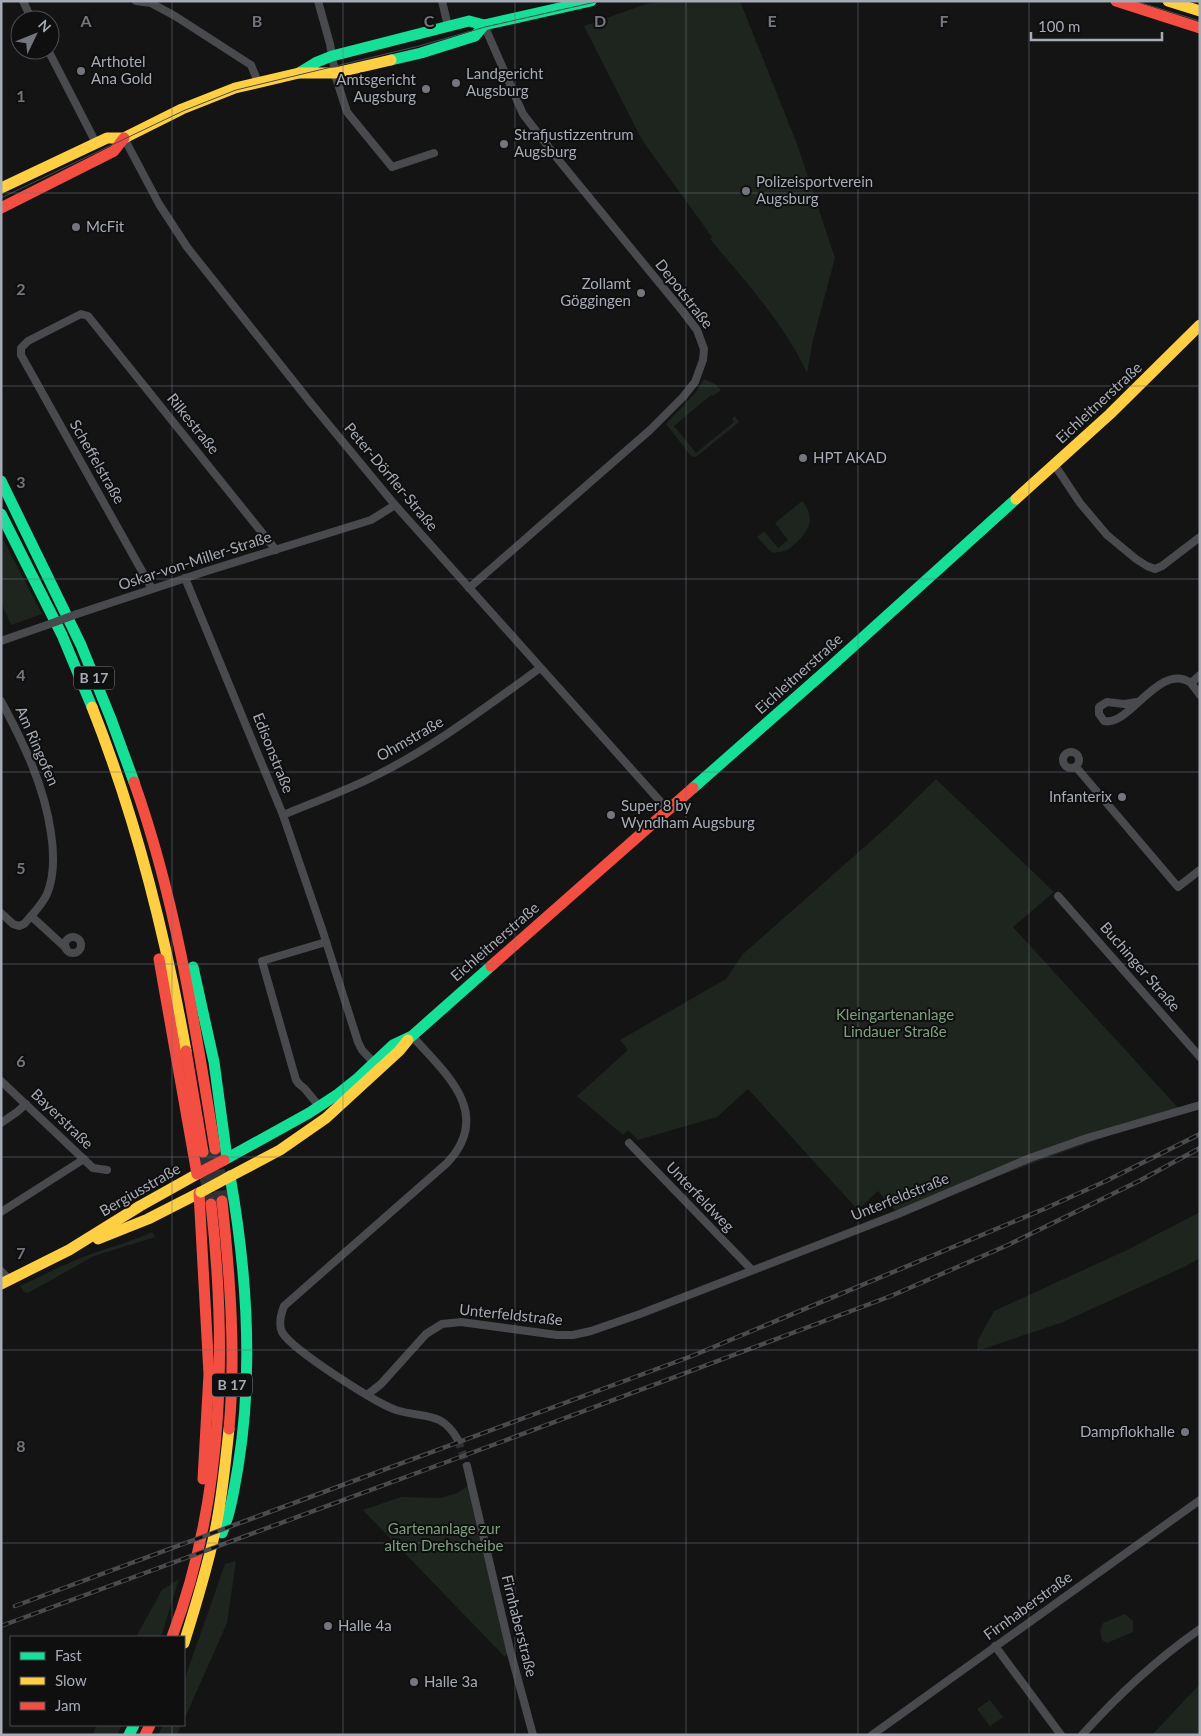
<svg xmlns="http://www.w3.org/2000/svg" width="1201" height="1736" font-family="Lato,sans-serif">
<style>
.green{fill:#1e251f}
.lines{fill:none;stroke-linecap:round;stroke-linejoin:round}
.street-tunnel{stroke:#313235;stroke-width:8;stroke-dasharray:8 4;stroke-linecap:butt}
.highway-tunnel{stroke:#313235;stroke-width:14;stroke-dasharray:14 7;stroke-linecap:butt}
.street{stroke:#494a4d;stroke-width:8}
.fast{stroke:#16e098;stroke-width:11}
.slow{stroke:#ffcf43;stroke-width:11}
.jam{stroke:#f24e42;stroke-width:11}
.tram{stroke:#494b4d;stroke-width:1}
.rail-casing{stroke:#494b4d;stroke-width:4.5}
.rail{stroke:#0f0f10;stroke-width:2.5;stroke-dasharray:8;stroke-linecap:butt}
.street-bridge{stroke:#494a4d;stroke-width:8}
.slow-bridge{stroke:#ffcf43;stroke-width:11}
.jam-bridge{stroke:#f24e42;stroke-width:11}
.grid{fill:none;stroke:#73767d;stroke-width:1;stroke-opacity:0.55}
.poi-dot{fill:#73767d;stroke:#0f0f10;stroke-width:2}
.labels{text-anchor:middle;stroke-width:4;stroke-linejoin:round;paint-order:stroke}
.shield{fill:#0f0f10;stroke:#797c84;stroke-width:1}
.shield-label{font-size:14px;font-weight:bold;fill:#a6abb5}
.poi-label{font-size:15px;fill:#a6abb5;stroke:#0f0f10;text-anchor:start}
.street-label{font-size:15px;fill:#a6abb5;stroke:#0f0f10}
.park-label{font-size:15px;fill:#7ea07f;stroke:#0f0f10}
.grid-label{font-size:16px;text-anchor:middle;font-weight:bold;fill:#73767d;stroke:#0f0f10;stroke-width:4;stroke-linejoin:round;paint-order:stroke}
</style>
<rect width="100%" height="100%" fill="#141415"/>
<!-- green -->
<g class="green">
<path d="M 667,1 L 740,1 L 797,144 L 835,258 L 813,340 L 807,373 C 784,323 745,281 710,239 L 712,237 L 642,140 L 584,26 L 646,4 Z"/>
<path d="M 704,379 L 715,384 L 721,390 L 713,396 L 711,395 L 674,426 L 696,453 L 734,422 L 732,419 L 735,416 L 739,422 L 696,457 L 691,456 L 666,424 L 696,392 Z"/>
<path d="M 802,501 C 815,517 811,529 797,542 C 793,545 789,550 784,551 C 781,552 776,552 773,553 L 768,549 L 757,537 L 764,531 L 778,548 L 788,540 L 775,523 Z"/>
<path d="M 1,535 L 42,614 L 11,625 L 1,602 Z"/>
<path d="M 936,779 L 1054,892 L 1013,927 L 1181,1111 L 1146,1122 L 927,1202 L 898,1214 L 878,1191 L 858,1210 L 748,1089 L 717,1117 L 638,1140 L 628,1130 L 623,1135 L 577,1096 L 628,1050 L 620,1040 L 726,979 L 743,954 L 887,827 Z"/>
<path d="M 1200,1212 L 1200,1258 L 1184,1267 L 1063,1322 L 977,1351 L 978,1340 L 994,1311 L 1127,1250 Z"/>
<path d="M 152,1232 L 155,1237 L 94,1256 L 28,1293 L 24,1292 L 20,1286 C 45,1274 69,1262 94,1253 C 114,1246 133,1241 152,1232 Z"/>
<path d="M 471,1484 L 510,1650 L 505,1657 L 363,1510 L 401,1497 L 441,1498 L 457,1493 Z"/>
<path d="M 236,1561 L 227,1623 L 184,1720 L 184,1681 L 225,1564 Z"/>
<path d="M 179,1579 L 161,1637 L 136,1637 L 162,1590 Z"/>
<path d="M 1125,1614 L 1133,1621 L 1133,1632 L 1107,1643 L 1102,1640 L 1100,1631 L 1103,1623 Z"/>
<path d="M 1200,1684 L 1200,1735 L 1152,1735 Z"/>
<path d="M 990,1700 L 1003,1717 L 990,1726 L 977,1709 Z"/>
<path d="M 97,1725 L 122,1725 L 117,1735 L 93,1735 Z"/>
<path d="M 163,1725 L 181,1725 L 177,1735 L 158,1735 Z"/>
</g>
<g class="lines">
<!-- street-tunnel -->
<path class="street-tunnel" d="M 458,1440 L 467,1466"/>
<!-- highway-tunnel -->
<g class="highway-tunnel">
<path d="M 215,1149 L 222,1201"/>
<path d="M 203,1152 L 211,1204"/>
</g>
<!-- street -->
<g class="street">
<path d="M 23,1 L 32,20"/>
<path d="M 136,1 L 151,3 L 175,16 L 251,65 L 258,82"/>
<path d="M 318,1 L 330,44 L 336,78 L 347,112 L 392,167 L 434,153"/>
<path d="M 442,1 L 448,26"/>
<path d="M 48,50 L 96,143"/>
<path d="M 124,138 L 159,204 L 187,247 L 310,402 L 395,505 L 667,809"/>
<path d="M 1054,464 L 1080,503 L 1107,535 L 1136,559 L 1147,566 L 1155,569 L 1162,566 L 1200,537"/>
<path d="M 185,578 L 283,815 L 323,932 L 358,1042 L 362,1050 L 377,1066"/>
<path d="M 469,588 L 650,430 L 683,397 L 695,382 L 703,360 L 704,349 L 697,330 L 684,313 L 561,163 L 523,114 L 484,25"/>
<path d="M 152,589 L 21,355 L 21,348 L 28,341 L 81,314 L 88,316 L 276,550"/>
<path d="M 77,614 L 207,571 L 371,520 L 395,505"/>
<path d="M 1,641 L 47,625"/>
<path d="M 1191,683 L 1200,695"/>
<path d="M 1,701 C 24,744 44,785 51,833 C 54,853 55,875 47,894 C 42,905 32,915 24,924 L 19,926 L 13,924 L 1,913"/>
<path d="M 1137,702 L 1124,704 L 1107,702 L 1099,707 L 1099,714 L 1104,721 C 1130,727 1159,661 1191,683 L 1200,675"/>
<circle cx="1071" cy="760" r="8"/>
<path d="M 1076,767 L 1178,887 L 1200,870"/>
<path d="M 283,815 C 312,803 342,792 371,778 C 431,749 486,707 540,668"/>
<path d="M 1058,896 L 1200,1057"/>
<path d="M 31,916 L 66,948"/>
<circle cx="73" cy="945" r="8"/>
<path d="M 412,1036 C 445,1073 494,1113 447,1163 L 284,1306 C 281,1314 278,1324 282,1332 C 292,1350 376,1403 396,1410 C 425,1419 441,1410 458,1440"/>
<path d="M 1,1081 L 93,1168 L 107,1170"/>
<path d="M 319,1106 L 305,1089 L 299,1084 L 296,1080 L 262,961 L 326,942"/>
<path d="M 1,1123 L 17,1112 L 26,1104"/>
<path d="M 629,1143 L 752,1270"/>
<path d="M 1,1212 L 84,1159"/>
<path d="M 1,1271 L 10,1280"/>
<path d="M 367,1395 L 381,1384 L 426,1334 L 442,1324 L 461,1322 L 557,1335 L 573,1335 L 591,1331 L 640,1314 L 898,1214 L 1030,1158 L 1087,1138 L 1200,1105"/>
<path d="M 467,1466 L 510,1650 L 533,1735"/>
<path d="M 995,1646 L 1061,1735"/>
<path d="M 872,1735 L 1200,1500"/>
<path d="M 1082,1735 C 1117,1696 1157,1659 1200,1629"/>
</g>
<!-- fast -->
<g class="fast">
<path d="M 391,60 L 421,53 L 475,36 L 484,25"/>
<path d="M 299,73 L 317,62 L 332,56 L 469,21 L 484,25 L 591,1"/>
<path d="M 1,481 L 81,645 L 111,719 L 134,782"/>
<path d="M 1,514 L 62,635 L 92,707"/>
<path d="M 693,788 L 828,669 L 1016,499"/>
<path d="M 193,967 L 214,1062 L 227,1158"/>
<path d="M 224,1160 L 309,1113 L 338,1094 L 358,1078 L 393,1045 L 412,1036 L 491,966"/>
<path d="M 222,1533 C 231,1512 234,1489 238,1467 C 254,1370 247,1272 230,1176"/>
<path d="M 129,1735 L 134,1725"/>
</g>
<!-- slow -->
<g class="slow">
<path d="M 1168,1 L 1200,11"/>
<path d="M 1,188 L 107,138 L 124,138 L 182,109 L 235,88 L 299,73 L 335,73 L 391,60"/>
<path d="M 1016,499 L 1110,414 L 1200,325"/>
<path d="M 92,707 C 136,818 165,933 186,1051"/>
<path d="M 227,1178 L 280,1150 L 326,1118 L 399,1051 L 408,1040"/>
<path d="M 98,1239 L 148,1219 L 201,1192"/>
<path d="M 1,1284 L 69,1250 L 140,1206 L 199,1173"/>
<path d="M 184,1643 C 195,1608 206,1572 214,1536 C 222,1501 225,1465 229,1429"/>
</g>
<!-- jam -->
<g class="jam">
<path d="M 1116,1 L 1200,28"/>
<path d="M 1,208 L 114,151 L 124,138"/>
<path d="M 134,782 C 176,900 195,1025 215,1149"/>
<path d="M 159,959 L 197,1174"/>
<path d="M 491,966 L 693,788"/>
<path d="M 186,1051 L 203,1152"/>
<path d="M 199,1193 L 209,1374 L 203,1479"/>
<path d="M 222,1201 C 230,1276 236,1354 229,1429"/>
<path d="M 172,1637 C 224,1499 227,1349 211,1204"/>
<path d="M 145,1735 L 150,1725"/>
</g>
<!-- tram -->
<g class="tram">
<path d="M 1135,1 L 1200,21"/>
<path d="M 1,198 L 183,111 L 236,90 L 419,46 L 485,27 L 600,1"/>
</g>
<!-- rail casing -->
<g class="rail-casing">
<g id="rail">
<path d="M 15,1606 L 692,1356 L 1044,1209 L 1106,1181 L 1200,1134"/>
<path d="M 1,1626 L 501,1442 L 891,1296 L 1008,1245 L 1139,1181 L 1200,1148"/>
</g>
</g>
<!-- rail -->
<use href="#rail" class="rail"/>
<!-- street-bridge -->
<path class="street-bridge" d="M 47,625 L 77,614"/>
<!-- slow-bridge -->
<path class="slow-bridge" d="M 201,1192 L 227,1178"/>
<!-- jam-bridge -->
<path class="jam-bridge" d="M 199,1173 L 224,1160"/>
</g>
<!-- grid -->
<path class="grid" d="M 172,1 L 172,1637M 343,1 L 343,1735M 515,1 L 515,1735M 686,1 L 686,1735M 858,1 L 858,1735M 1029,1 L 1029,1735M 1,193 L 1200,193M 1,386 L 1200,386M 1,579 L 1200,579M 1,772 L 1200,772M 1,964 L 1200,964M 1,1157 L 1200,1157M 1,1350 L 1200,1350M 1,1543 L 1200,1543M 172,1725 L 172,1735"/>
<!-- markers -->
<g class="poi-dot">
<circle cx="81" cy="71" r="5"/>
<circle cx="456" cy="83" r="5"/>
<circle cx="426" cy="89" r="5"/>
<circle cx="504" cy="144" r="5"/>
<circle cx="746" cy="191" r="5"/>
<circle cx="76" cy="227" r="5"/>
<circle cx="641" cy="293" r="5"/>
<circle cx="803" cy="458" r="5"/>
<circle cx="1122" cy="797" r="5"/>
<circle cx="611" cy="815" r="5"/>
<circle cx="1185" cy="1432" r="5"/>
<circle cx="328" cy="1626" r="5"/>
<circle cx="414" cy="1682" r="5"/>
</g>
<g class="labels">
<!-- shield labels -->
<g class="shield">
<rect x="74" y="666.5" width="40" height="23" rx="4"/>
<rect x="212" y="1373.5" width="40" height="23" rx="4"/>
</g>
<g class="shield-label">
<text x="94" y="683">B 17</text>
<text x="232" y="1390">B 17</text>
</g>
<!-- poi labels -->
<g class="poi-label">
<text x="91" y="67">Arthotel<tspan x="91" dy="17">Ana Gold</tspan></text>
<text x="466" y="79">Landgericht<tspan x="466" dy="17">Augsburg</tspan></text>
<text x="416" y="85" text-anchor="end">Amtsgericht<tspan x="416" dy="17">Augsburg</tspan></text>
<text x="514" y="140">Strafjustizzentrum<tspan x="514" dy="17">Augsburg</tspan></text>
<text x="756" y="187">Polizeisportverein<tspan x="756" dy="17">Augsburg</tspan></text>
<text x="86" y="232">McFit</text>
<text x="631" y="289" text-anchor="end">Zollamt<tspan x="631" dy="17">Göggingen</tspan></text>
<text x="813" y="463">HPT AKAD</text>
<text x="1112" y="802" text-anchor="end">Infanterix</text>
<text x="621" y="811">Super 8 by<tspan x="621" dy="17">Wyndham Augsburg</tspan></text>
<text x="1175" y="1437" text-anchor="end">Dampflokhalle</text>
<text x="338" y="1631">Halle 4a</text>
<text x="424" y="1687">Halle 3a</text>
</g>
<!-- street labels -->
<g class="street-label">
<text transform="translate(684 294) rotate(52)" y="5">Depotstraße</text>
<text transform="translate(1099 403) rotate(-43)" y="5">Eichleitnerstraße</text>
<text transform="translate(193 424) rotate(51)" y="5">Rilkestraße</text>
<text transform="translate(97 462) rotate(60)" y="5">Scheffelstraße</text>
<text transform="translate(391 477) rotate(50)" y="5">Peter-Dörfler-Straße</text>
<text transform="translate(195 561) rotate(-18)" y="5">Oskar-von-Miller-Straße</text>
<text transform="translate(799 674) rotate(-42)" y="5">Eichleitnerstraße</text>
<text transform="translate(410 739) rotate(-30)" y="5">Ohmstraße</text>
<text transform="translate(37 746) rotate(66)" y="5">Am Ringofen</text>
<text transform="translate(273 753) rotate(68)" y="5">Edisonstraße</text>
<text transform="translate(495 942) rotate(-41)" y="5">Eichleitnerstraße</text>
<text transform="translate(1140 967) rotate(49)" y="5">Buchinger Straße</text>
<text transform="translate(62 1119) rotate(44)" y="5">Bayerstraße</text>
<text transform="translate(140 1190) rotate(-30)" y="5">Bergiusstraße</text>
<text transform="translate(700 1197) rotate(46)" y="5">Unterfeldweg</text>
<text transform="translate(900 1197) rotate(-22)" y="5">Unterfeldstraße</text>
<text transform="translate(511 1315) rotate(6)" y="5">Unterfeldstraße</text>
<text transform="translate(1028 1606) rotate(-36)" y="5">Firnhaberstraße</text>
<text transform="translate(519 1626) rotate(76)" y="5">Firnhaberstraße</text>
</g>
<!-- park labels -->
<g class="park-label">
<text x="895" y="1020">Kleingartenanlage<tspan x="895" dy="17">Lindauer Straße</tspan></text>
<text x="444" y="1534">Gartenanlage zur<tspan x="444" dy="17">alten Drehscheibe</tspan></text>
</g>
</g>
<g class="grid-label">
<text x="86" y="27">A</text>
<text x="257" y="27">B</text>
<text x="429" y="27">C</text>
<text x="600" y="27">D</text>
<text x="772" y="27">E</text>
<text x="944" y="27">F</text>
<text x="21" y="102">1</text>
<text x="21" y="295">2</text>
<text x="21" y="488">3</text>
<text x="21" y="681">4</text>
<text x="21" y="874">5</text>
<text x="21" y="1067">6</text>
<text x="21" y="1259">7</text>
<text x="21" y="1452">8</text>
</g>
<!-- border -->
<rect width="1201" height="1736" fill="none" stroke="#a6abb5" stroke-width="5"/>
<!-- legend -->
<rect x="10" y="1636" width="175" height="90" fill="#0f0f10" stroke="#4b4d52"/>
<rect x="20" y="1652" width="25" height="8" fill="#16e098" stroke="#4b4d52"/>
<text x="55" y="1661" font-size="15" fill="#a6abb5">Fast</text>
<rect x="20" y="1677" width="25" height="8" fill="#ffcf43" stroke="#4b4d52"/>
<text x="55" y="1686" font-size="15" fill="#a6abb5">Slow</text>
<rect x="20" y="1702" width="25" height="8" fill="#f24e42" stroke="#4b4d52"/>
<text x="55" y="1711" font-size="15" fill="#a6abb5">Jam</text>
<!-- north arrow -->
<g transform="translate(35 35) rotate(47)"><circle r="24" fill="#0f0f10" stroke="#4b4d52"/>
<path d="M0-4L9 19L0 12L-9 19Z" fill="#73767d"/>
<text y="-8" font-size="14" font-weight="bold" text-anchor="middle" fill="#a6abb5">N</text>
</g>
<!-- scale -->
<path d="M1031 32v8h131v-8" fill="none" stroke="#a6abb5" stroke-width="2.5"/>
<text x="1038" y="32" font-size="15" fill="#a6abb5" stroke="#0f0f10" stroke-width="4" paint-order="stroke">100 m</text>
</svg>
